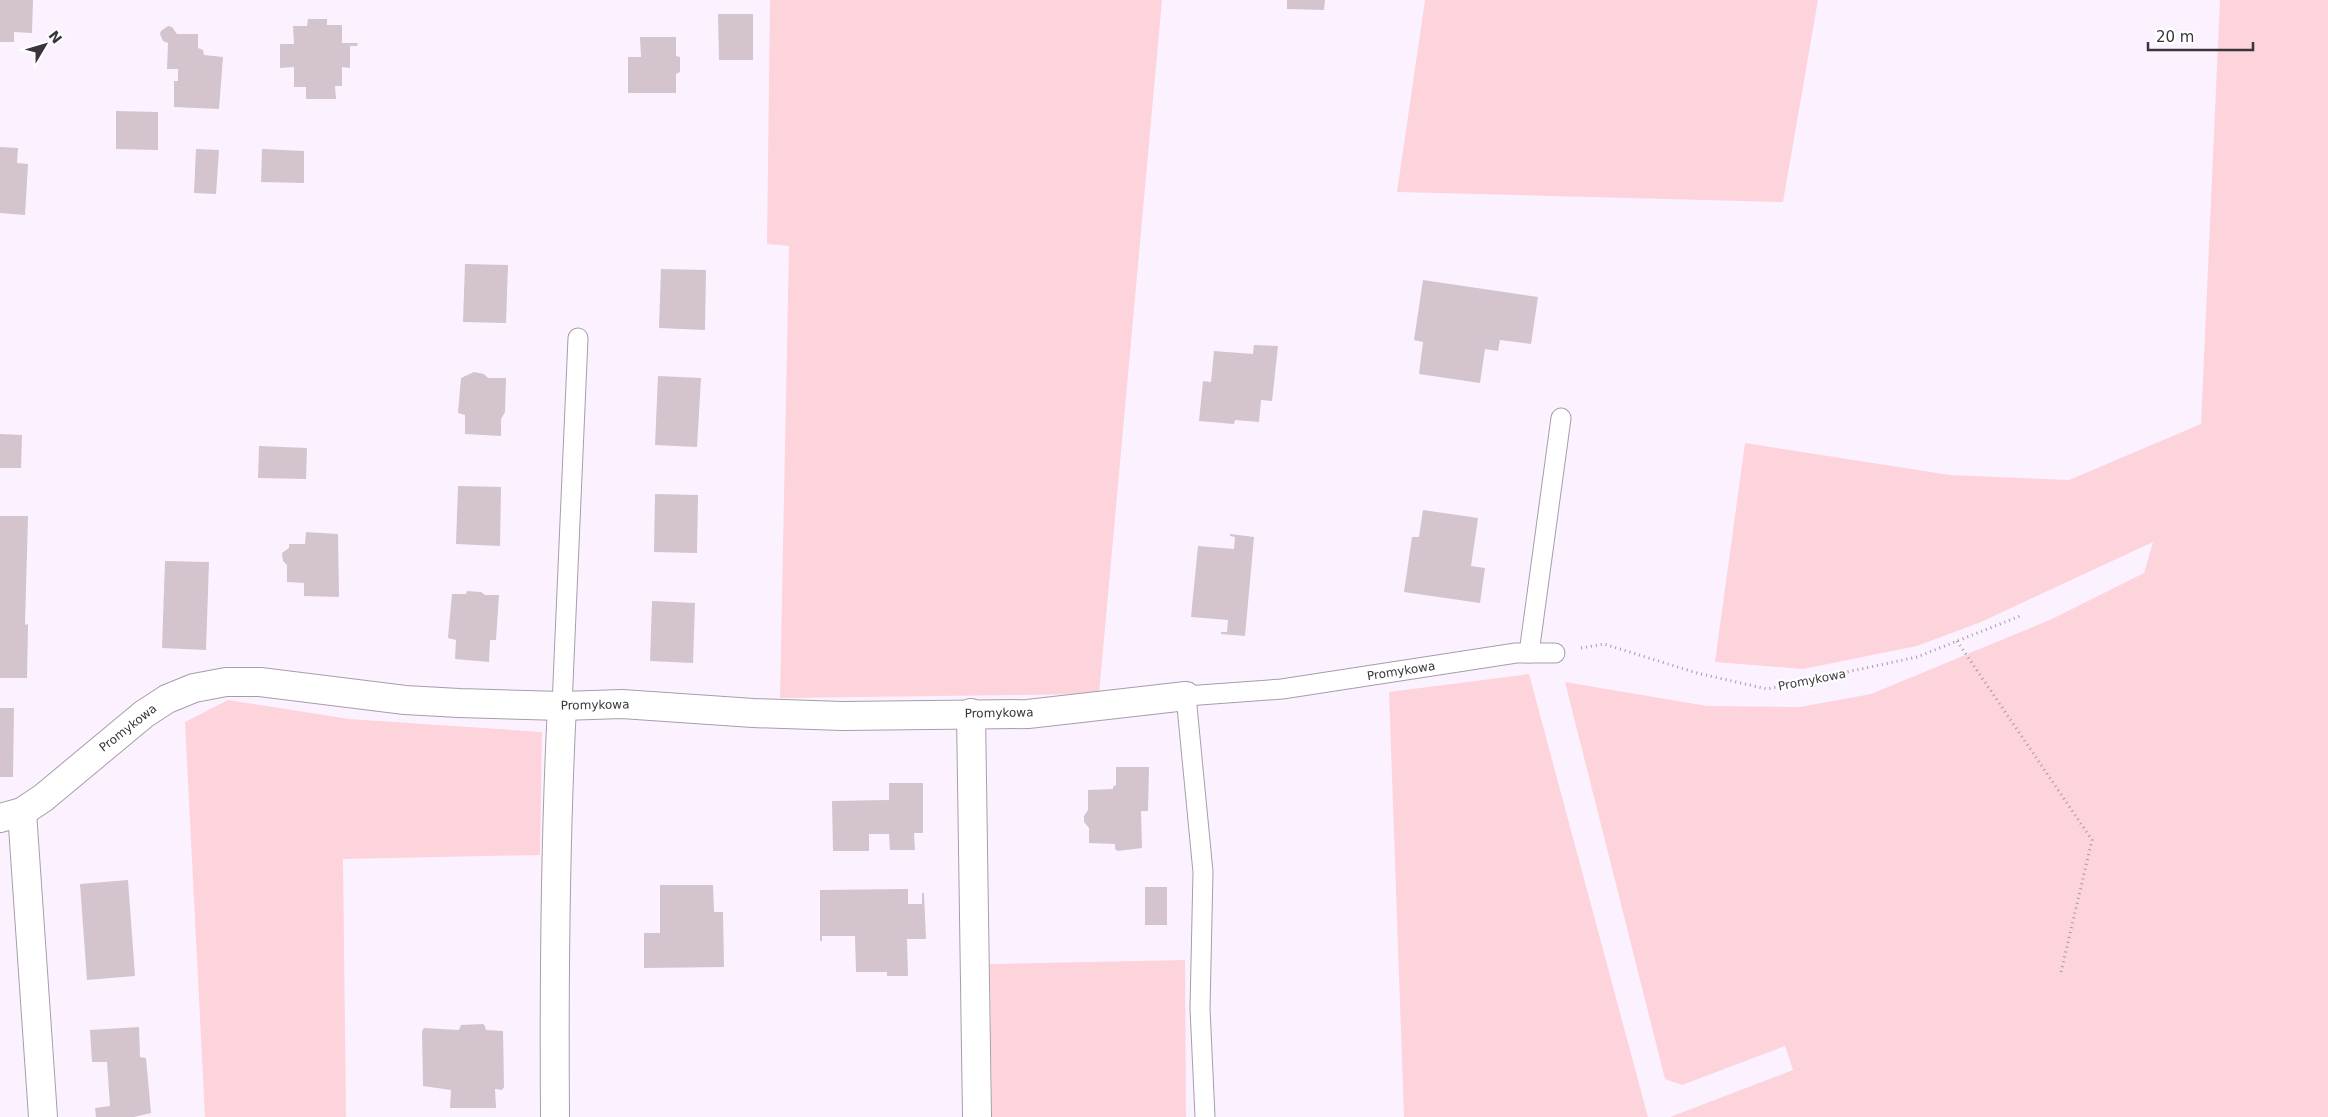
<svg xmlns="http://www.w3.org/2000/svg" width="2328" height="1117" font-family="'DejaVu Sans',sans-serif">
<style>
.green{fill:#fdd4dc}
.building{fill:#d3c4cd}
.lines{fill:none;stroke-linecap:round;stroke-linejoin:round}
.service-casing{stroke:#a79da9;stroke-width:21}
.minor-casing{stroke:#a79da9;stroke-width:30}
.path{stroke:#a29aa4;stroke-width:3;stroke-dasharray:1 4;stroke-linecap:butt}
.service{stroke:#fff;stroke-width:19}
.minor{stroke:#fff;stroke-width:28}
.labels{text-anchor:middle;stroke-width:4;stroke-linejoin:round;paint-order:stroke}
.street-label{font-size:12px;fill:#39353a;stroke:#fff}
</style>
<rect width="100%" height="100%" fill="#fcf2ff"/>
<!-- green -->
<g class="green">
<path d="M 770,0 L 1162,0 L 1099,694 L 780,698 L 789,246 L 767,244 Z"/>
<path d="M 1425,0 L 1818,0 L 1783,202 L 1397,192 Z"/>
<path d="M 2220,0 L 2328,0 L 2328,1117 L 1670,1117 L 1793,1070 L 1785,1046 L 1682,1085 L 1665,1079 L 1565,682 L 1707,706 L 1800,707 L 1871,694 L 2052,619 L 2144,573 L 2153,542 L 1981,622 L 1917,646 L 1803,669 L 1715,662 L 1745,443 L 1950,475 L 2069,480 L 2201,424 Z"/>
<path d="M 1529,674 L 1648,1117 L 1404,1117 L 1389,692 Z"/>
<path d="M 228,700 L 349,719 L 542,732 L 540,855 L 343,859 L 346,1117 L 205,1117 L 185,722 Z"/>
<path d="M 1185,960 L 1186,1117 L 992,1117 L 990,964 Z"/>
</g>
<!-- building -->
<g class="building">
<path d="M 0,0 L 33,0 L 32,33 L 14,32 L 14,42 L 0,42 Z"/>
<path d="M 1287,0 L 1325,0 L 1324,10 L 1287,9 Z"/>
<path d="M 718,14 L 753,14 L 753,60 L 719,60 Z"/>
<path d="M 308,19 L 327,19 L 327,25 L 342,25 L 342,43 L 358,43 L 357,46 L 350,46 L 350,68 L 342,67 L 342,86 L 335,86 L 336,99 L 306,99 L 306,87 L 294,87 L 294,67 L 280,68 L 280,44 L 294,44 L 293,26 L 307,26 Z"/>
<path d="M 168,26 L 172,27 L 177,34 L 198,34 L 198,48 L 203,50 L 204,55 L 223,57 L 219,109 L 174,107 L 174,81 L 178,81 L 178,69 L 167,69 L 168,43 L 163,41 L 160,34 L 161,31 Z"/>
<path d="M 640,37 L 676,37 L 676,56 L 680,57 L 680,72 L 676,74 L 676,93 L 628,93 L 628,57 L 641,57 Z"/>
<path d="M 116,111 L 158,112 L 158,150 L 116,149 Z"/>
<path d="M 0,147 L 18,148 L 17,163 L 28,164 L 25,215 L 0,213 Z"/>
<path d="M 196,149 L 219,150 L 216,194 L 194,193 Z"/>
<path d="M 262,149 L 304,151 L 304,183 L 261,182 Z"/>
<path d="M 465,264 L 508,265 L 506,323 L 463,322 Z"/>
<path d="M 661,269 L 706,270 L 705,330 L 659,328 Z"/>
<path d="M 1423,280 L 1538,297 L 1531,344 L 1500,340 L 1498,351 L 1485,349 L 1480,383 L 1419,374 L 1423,342 L 1414,340 Z"/>
<path d="M 1254,345 L 1278,346 L 1272,401 L 1261,400 L 1259,422 L 1235,420 L 1234,424 L 1199,421 L 1203,381 L 1211,382 L 1214,351 L 1253,354 Z"/>
<path d="M 474,372 L 484,374 L 488,378 L 506,378 L 505,412 L 501,419 L 501,436 L 465,434 L 465,415 L 458,413 L 461,378 Z"/>
<path d="M 658,376 L 701,378 L 697,447 L 655,445 Z"/>
<path d="M 0,434 L 22,435 L 21,468 L 0,468 Z"/>
<path d="M 259,446 L 307,448 L 306,479 L 258,478 Z"/>
<path d="M 458,486 L 501,487 L 500,546 L 456,544 Z"/>
<path d="M 655,494 L 698,495 L 697,553 L 654,552 Z"/>
<path d="M 1423,510 L 1478,518 L 1471,566 L 1485,568 L 1480,603 L 1404,592 L 1412,537 L 1419,537 Z"/>
<path d="M 0,516 L 28,516 L 25,625 L 28,624 L 27,678 L 0,678 Z"/>
<path d="M 306,532 L 338,534 L 339,597 L 304,596 L 304,583 L 287,582 L 287,565 L 283,561 L 282,553 L 289,548 L 289,544 L 305,544 Z"/>
<path d="M 1230,534 L 1254,537 L 1245,636 L 1221,634 L 1221,632 L 1227,632 L 1228,620 L 1191,617 L 1198,546 L 1234,549 L 1235,537 L 1230,536 Z"/>
<path d="M 165,561 L 209,562 L 206,650 L 162,648 Z"/>
<path d="M 467,591 L 481,592 L 485,595 L 499,595 L 496,640 L 490,640 L 489,662 L 455,659 L 456,640 L 448,638 L 452,594 L 466,594 Z"/>
<path d="M 652,601 L 695,603 L 693,663 L 650,661 Z"/>
<path d="M 0,708 L 14,708 L 13,777 L 0,777 Z"/>
<path d="M 1116,767 L 1149,767 L 1148,811 L 1141,811 L 1142,848 L 1118,851 L 1115,849 L 1115,844 L 1089,843 L 1089,828 L 1084,822 L 1084,816 L 1088,810 L 1088,790 L 1113,789 L 1113,787 L 1116,785 Z"/>
<path d="M 889,783 L 923,783 L 923,833 L 914,833 L 915,850 L 890,850 L 889,834 L 869,834 L 869,851 L 833,851 L 832,801 L 889,800 Z"/>
<path d="M 128,880 L 135,976 L 87,980 L 80,884 Z"/>
<path d="M 660,885 L 713,885 L 714,912 L 723,912 L 724,967 L 644,968 L 644,933 L 660,933 Z"/>
<rect x="1145" y="887" width="22" height="38"/>
<path d="M 908,889 L 908,904 L 922,904 L 922,893 L 924,893 L 926,939 L 907,939 L 908,976 L 887,976 L 887,972 L 856,972 L 855,936 L 822,936 L 822,941 L 820,941 L 820,890 Z"/>
<path d="M 483,1024 L 485,1026 L 486,1030 L 503,1031 L 504,1087 L 502,1090 L 495,1089 L 496,1108 L 450,1108 L 451,1090 L 423,1086 L 422,1031 L 424,1028 L 459,1030 L 461,1025 Z"/>
<path d="M 139,1027 L 140,1057 L 146,1058 L 151,1113 L 134,1117 L 96,1117 L 95,1108 L 110,1106 L 107,1062 L 92,1062 L 90,1030 Z"/>
</g>
<g class="lines">
<!-- service casing -->
<g class="service-casing">
<g id="service">
<path d="M 1529,653 L 1561,418"/>
<path d="M 562,706 L 578,338"/>
<path d="M 1205,1117 L 1200,1008 L 1203,872 L 1186,696 L 1282,689 L 1516,653 L 1555,653"/>
</g>
</g>
<!-- minor casing -->
<g class="minor-casing">
<g id="minor">
<path d="M 971,713 L 977,1117"/>
<path d="M 22,812 L 43,1117"/>
<path d="M 0,818 L 22,812 L 43,798 L 144,714 L 167,699 L 194,688 L 226,682 L 260,682 L 405,700 L 459,703 L 562,706 L 622,704 L 753,713 L 842,716 L 1028,714 L 1186,696"/>
<path d="M 555,1117 C 554,980 555,843 562,706"/>
</g>
</g>
<!-- path -->
<g class="path">
<path d="M 1957,641 L 2092,840 L 2061,972"/>
<path d="M 1581,648 L 1604,644 L 1697,673 L 1767,689 L 1917,657 L 2020,616"/>
</g>
<!-- service -->
<use href="#service" class="service"/>
<!-- minor -->
<use href="#minor" class="minor"/>
</g>
<g class="labels">
<!-- street labels -->
<g class="street-label">
<text transform="translate(1401 671) rotate(-9)" y="4">Promykowa</text>
<text transform="translate(1812 680) rotate(-11)" y="4">Promykowa</text>
<text transform="translate(595 705) rotate(-1)" y="4">Promykowa</text>
<text transform="translate(999 713) rotate(-1)" y="4">Promykowa</text>
<text transform="translate(128 728) rotate(-38)" y="4">Promykowa</text>
</g>
</g>
<!-- north arrow -->
<g transform="translate(45 45) rotate(52)" stroke="#ffffff" stroke-width="4" paint-order="stroke">
<path d="M0-4L9 19L0 12L-9 19Z" fill="#39353a"/>
<text y="-8" font-size="14" font-weight="bold" text-anchor="middle" fill="#39353a">N</text>
</g>
<!-- scale -->
<path d="M2148 42v8h105v-8" fill="none" stroke="#39353a" stroke-width="2.5"/>
<text x="2156" y="42" font-size="15" fill="#39353a" stroke="#ffffff" stroke-width="4" paint-order="stroke">20 m</text>
</svg>
